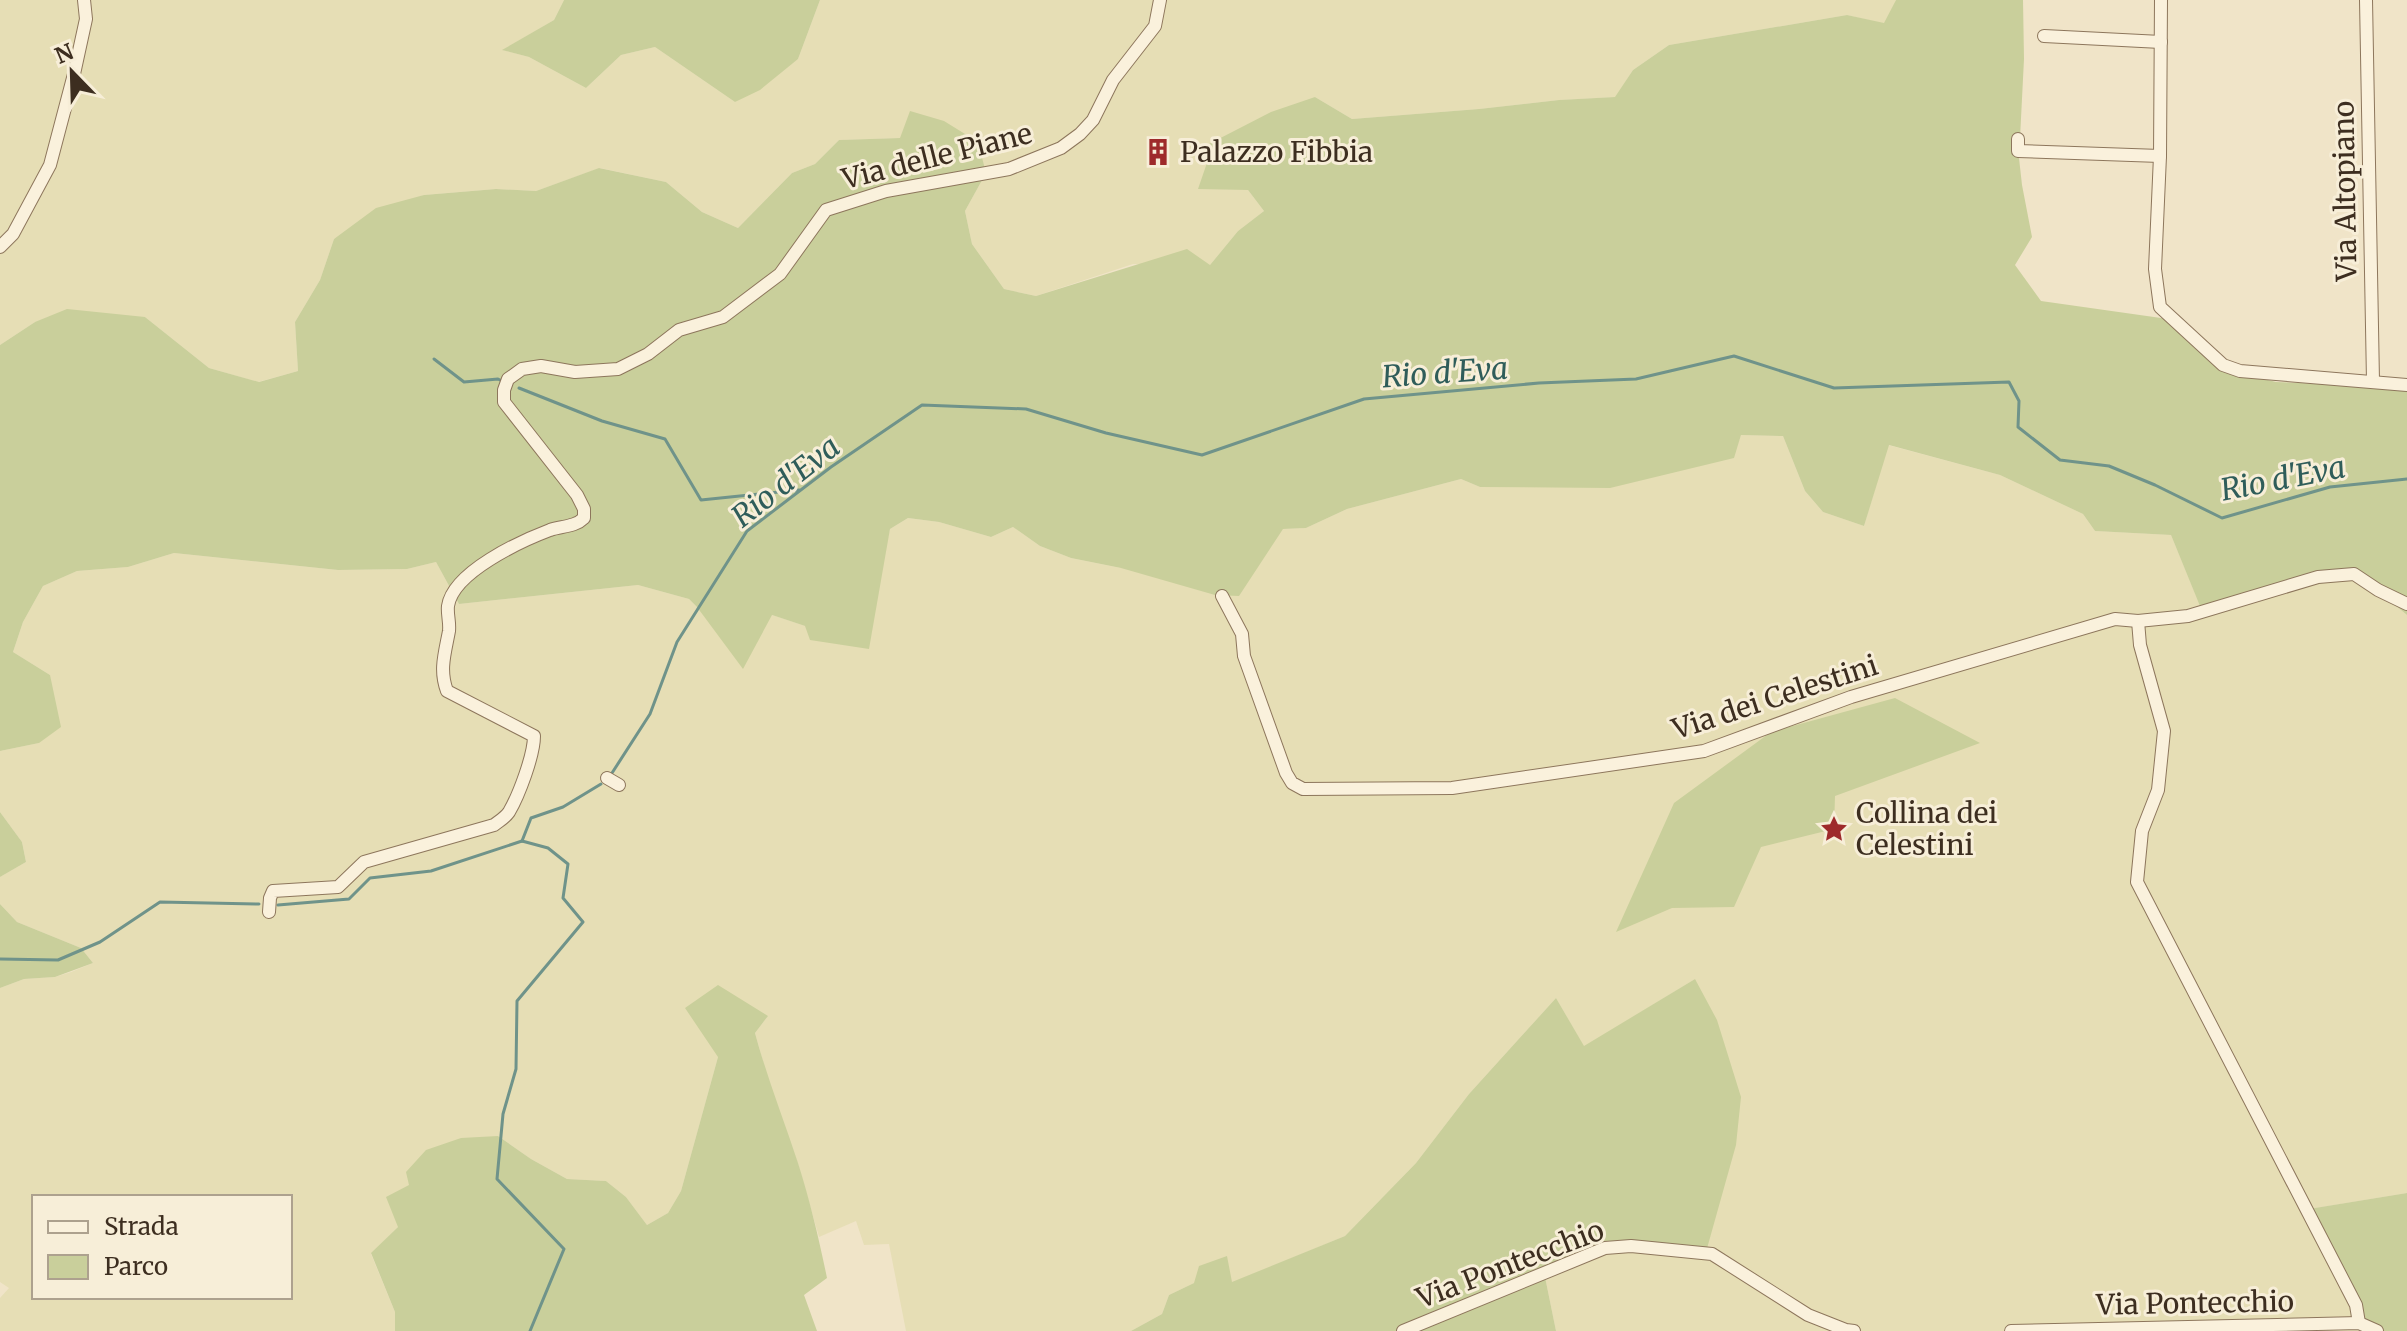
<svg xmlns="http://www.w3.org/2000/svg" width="2407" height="1331" font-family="Merriweather,serif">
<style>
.farmland{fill:#e6deb5;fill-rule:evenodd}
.green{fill:#c9cf9b}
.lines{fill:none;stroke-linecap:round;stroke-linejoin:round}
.stream{stroke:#6f938a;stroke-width:3}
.minor-casing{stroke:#8d765c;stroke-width:14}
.minor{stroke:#faf1dc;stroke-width:12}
.labels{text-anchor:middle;stroke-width:6;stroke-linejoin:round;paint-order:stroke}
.poi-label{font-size:28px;fill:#3d2e20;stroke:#f7eed8;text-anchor:start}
.street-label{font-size:28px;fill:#3d2e20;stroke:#f7eed8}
.water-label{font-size:30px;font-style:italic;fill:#2f5d5a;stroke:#f7eed8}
</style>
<rect width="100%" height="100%" fill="#f0e4c8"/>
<!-- farmland -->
<g class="farmland">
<path d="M 0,0 L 564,0 L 554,20 L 503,50 L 529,57 L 586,88 L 621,55 L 655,47 L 735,102 L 798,59 L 820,0 L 1896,0 L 1885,24 L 1847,15 L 1669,45 L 1633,70 L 1616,97 L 1559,100 L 1479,109 L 1352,119 L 1315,97 L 1248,190 L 1264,211 L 1238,231 L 1210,265 L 1133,264 L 1036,296 L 1004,289 L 972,244 L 965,211 L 986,173 L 900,138 L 839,140 L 815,164 L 792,173 L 738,228 L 702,212 L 666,182 L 600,168 L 536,191 L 496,189 L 424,195 L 334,239 L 320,280 L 295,322 L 298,371 L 258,382 L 209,368 L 145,317 L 35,322 L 0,345 Z"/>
<path d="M 1741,435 L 1783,436 L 1805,491 L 1823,512 L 1864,526 L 1888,445 L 2000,475 L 2083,514 L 2095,531 L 2171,535 L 2202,610 L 2338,575 L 2367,582 L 2407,615 L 2407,1193 L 2310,1209 L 2369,1331 L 1556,1331 L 1544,1272 L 1695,979 L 1584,1047 L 1556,998 L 1469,1094 L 1416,1163 L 1345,1236 L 1232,1283 L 1194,1283 L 1169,1295 L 1162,1314 L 1131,1331 L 906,1331 L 889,1244 L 864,1245 L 856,1221 L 819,1237 L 798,1164 L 769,1083 L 755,1033 L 768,1016 L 718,1057 L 681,1191 L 668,1213 L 647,1225 L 626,1197 L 606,1181 L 567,1179 L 531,1159 L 498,1136 L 409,1185 L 398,1227 L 371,1254 L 395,1312 L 395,1331 L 0,1331 L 0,1298 L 9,1288 L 0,1282 L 0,988 L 24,979 L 55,977 L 71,972 L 93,963 L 81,948 L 17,922 L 0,904 L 0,877 L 26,862 L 22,842 L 0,812 L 0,751 L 39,743 L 50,675 L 13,652 L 23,622 L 43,586 L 77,571 L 128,567 L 174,553 L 338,570 L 407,569 L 436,562 L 459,604 L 638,585 L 689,599 L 697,607 L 772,615 L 805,626 L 884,555 L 890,529 L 908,518 L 939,522 L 991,537 L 1013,527 L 1040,546 L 1071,558 L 1121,568 L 1283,529 L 1306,528 L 1347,509 L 1461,479 L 1480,487 L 1733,458 ZM 34,1197 L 290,1197 L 290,1297 L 34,1297 Z"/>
</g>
<!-- green -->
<g class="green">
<path d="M 564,0 L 820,0 L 798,59 L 760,90 L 735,102 L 655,47 L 621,55 L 586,88 L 529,57 L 502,50 L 554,20 Z"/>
<path d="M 1896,0 L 2023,0 L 2024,59 L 2019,158 L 2022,185 L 2032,237 L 2015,265 L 2041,301 L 2168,319 L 2223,369 L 2276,382 L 2407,387 L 2407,615 L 2367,582 L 2338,575 L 2202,611 L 2171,535 L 2095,531 L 2083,514 L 2000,475 L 1889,445 L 1864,526 L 1823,512 L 1805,491 L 1783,436 L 1741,435 L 1734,458 L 1610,488 L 1480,487 L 1461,479 L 1347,509 L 1306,528 L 1283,529 L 1239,596 L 1215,595 L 1121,568 L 1071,558 L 1040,546 L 1013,527 L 991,537 L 939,522 L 908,518 L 890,529 L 869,649 L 810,640 L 805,626 L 772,615 L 743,669 L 697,607 L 689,599 L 638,585 L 459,604 L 436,562 L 407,569 L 338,570 L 174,553 L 128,567 L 77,571 L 43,586 L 23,622 L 13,652 L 50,675 L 61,727 L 39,743 L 0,751 L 0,345 L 35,322 L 67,309 L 145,317 L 209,368 L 259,382 L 298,371 L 295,322 L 320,280 L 334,239 L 376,208 L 424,195 L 496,189 L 536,191 L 599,168 L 666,182 L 702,212 L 738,228 L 792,173 L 815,164 L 839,140 L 900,138 L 910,111 L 944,121 L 978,142 L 986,173 L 965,211 L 972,244 L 1004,289 L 1036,296 L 1187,249 L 1210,265 L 1238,231 L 1264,211 L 1248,190 L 1198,189 L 1209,157 L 1203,147 L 1271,112 L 1315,97 L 1352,119 L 1479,109 L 1559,100 L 1615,97 L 1633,70 L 1669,45 L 1847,15 L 1884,23 Z"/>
<path d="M 1895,698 L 1980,743 L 1835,796 L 1834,829 L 1761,847 L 1734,907 L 1672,908 L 1616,932 L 1674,803 L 1771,732 Z"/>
<path d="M 0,812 L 22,842 L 26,862 L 0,877 Z"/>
<path d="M 0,904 L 17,922 L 81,948 L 93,963 L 55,977 L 24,979 L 0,988 Z"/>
<path d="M 1695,979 L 1717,1020 L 1741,1097 L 1736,1145 L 1706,1252 L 1626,1246 L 1544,1272 L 1556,1331 L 1131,1331 L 1162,1314 L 1169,1295 L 1194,1283 L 1199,1266 L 1227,1256 L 1232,1282 L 1345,1236 L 1416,1163 L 1469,1094 L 1556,998 L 1584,1046 Z"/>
<path d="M 718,985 L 768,1016 L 755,1033 C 767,1078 784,1120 798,1163 C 810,1201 819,1239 827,1278 L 804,1295 L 817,1331 L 395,1331 L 395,1312 L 371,1253 L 398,1227 L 386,1197 L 409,1185 L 406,1172 L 426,1150 L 461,1138 L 498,1136 L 531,1159 L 567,1179 L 606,1181 L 626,1197 L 647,1225 L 668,1213 L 681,1191 L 718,1057 L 685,1008 Z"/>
<path d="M 2407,1193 L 2407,1331 L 2369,1331 L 2309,1209 Z"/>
</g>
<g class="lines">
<!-- stream -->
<g class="stream">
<path d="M 434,359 L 464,382 L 498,379 L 502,381"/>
<path d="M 519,388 L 602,421 L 665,439 L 701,500 L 799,490"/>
<path d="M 612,773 L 650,714 L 677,642 L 747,531 L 831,467 L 922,405 L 1026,409 L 1106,433 L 1202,455 L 1364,399 L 1539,383 L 1636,379 L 1734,356 L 1834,388 L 2009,382 L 2019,401 L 2018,427 L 2060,460 L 2109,466 L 2155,485 L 2222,518 L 2330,487 L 2407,479"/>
<path d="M 522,841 L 548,848 L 568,864 L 563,898 L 583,922 L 517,1001 L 516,1069 L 503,1114 L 497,1179 L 564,1249 L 530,1331"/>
<path d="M 522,841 L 531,818 L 563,807 L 601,784"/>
<path d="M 278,905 L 349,899 L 370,878 L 431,871 L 522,841"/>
<path d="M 0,959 L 58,960 L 100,942 L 160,902 L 259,904"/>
</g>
<!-- minor casing -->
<g class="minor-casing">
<g id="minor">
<path d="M 2161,0 L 2160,156 L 2155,269 L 2160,307 L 2223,365 L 2240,371 L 2407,385"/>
<path d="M 2366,0 L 2373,381"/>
<path d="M 2044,36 L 2161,42"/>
<path d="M 2018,139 L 2018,151 L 2160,156"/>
<path d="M 0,247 L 13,234 L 50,165 L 74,74 L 86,19 L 84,0"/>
<path d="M 1222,596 L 1242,634 L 1244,656 L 1286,773 L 1292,783 L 1303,789 L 1452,788 L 1704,751 L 1851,697 L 2115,619 L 2138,621 L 2188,616 L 2318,577 L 2354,574 L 2378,590 L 2407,604"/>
<path d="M 2138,621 L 2140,645 L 2164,731 L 2158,790 L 2142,831 L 2137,882 L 2356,1305 L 2359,1323"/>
<path d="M 607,778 L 619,785"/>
<path d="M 269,912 L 270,898 L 273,891 L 338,887 L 364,862 L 494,825 C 499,821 505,818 509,812 C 519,795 534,755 534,736 L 447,691 C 439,670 445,653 449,631 C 450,622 447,614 448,606 C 453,572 521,541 550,530 C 562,526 575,527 584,518 L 584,509 L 577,495 L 504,402 L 504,390 L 508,379 L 522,369 L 541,366 L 575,372 L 618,369 L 648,354 L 679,330 L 723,317 L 780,274 L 826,210 L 886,191 L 1009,169 L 1061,148 L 1080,134 L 1093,120 L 1113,80 L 1155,26 L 1160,0"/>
<path d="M 1403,1331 L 1605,1248 L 1631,1246 L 1712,1254 L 1808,1315 L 1846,1330 L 1854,1331"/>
<path d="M 2011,1331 L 2359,1323 L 2377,1331"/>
</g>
</g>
<!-- minor -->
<use href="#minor" class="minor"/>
</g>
<!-- icons -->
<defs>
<g id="building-bare" transform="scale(2.16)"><path d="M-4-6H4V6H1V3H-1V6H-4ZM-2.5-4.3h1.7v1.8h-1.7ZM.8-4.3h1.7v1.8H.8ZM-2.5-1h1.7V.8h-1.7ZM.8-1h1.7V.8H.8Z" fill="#9e2a2b" stroke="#f7eed8" stroke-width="2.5" paint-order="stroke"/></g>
<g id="sight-bare" transform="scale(2.16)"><path d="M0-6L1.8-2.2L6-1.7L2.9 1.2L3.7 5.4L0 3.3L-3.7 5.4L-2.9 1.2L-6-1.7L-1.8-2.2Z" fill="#9e2a2b" stroke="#f7eed8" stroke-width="2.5" paint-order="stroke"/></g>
</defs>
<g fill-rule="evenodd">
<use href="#building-bare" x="1158" y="152"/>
<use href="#sight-bare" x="1834" y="829"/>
</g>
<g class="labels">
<!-- poi labels -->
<g class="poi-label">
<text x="1180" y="162">Palazzo Fibbia</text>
<text x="1856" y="823">Collina dei<tspan x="1856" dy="32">Celestini</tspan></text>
</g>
<!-- street labels -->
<g class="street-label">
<text transform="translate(937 156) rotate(-14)" y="10">Via delle Piane</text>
<text transform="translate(2345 191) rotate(-91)" y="10">Via Altopiano</text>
<text transform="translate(1775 697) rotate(-18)" y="10">Via dei Celestini</text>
<text transform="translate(1510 1264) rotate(-21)" y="10">Via Pontecchio</text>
<text transform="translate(2195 1303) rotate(-1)" y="10">Via Pontecchio</text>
</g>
<!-- water labels -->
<g class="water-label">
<text transform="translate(1445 373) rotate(-4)" y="10">Rio d'Eva</text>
<text transform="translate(2283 479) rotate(-11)" y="10">Rio d'Eva</text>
<text transform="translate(786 482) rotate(-38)" y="10">Rio d'Eva</text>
</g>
</g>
<!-- legend -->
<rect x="32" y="1195" width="260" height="104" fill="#f7eed8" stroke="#ada18e" stroke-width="2"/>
<rect x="48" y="1221" width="40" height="12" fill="#faf1dc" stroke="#ada18e" stroke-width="2"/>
<text x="104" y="1235" font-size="24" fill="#3d2e20">Strada</text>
<rect x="48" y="1255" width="40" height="24" fill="#c9cf9b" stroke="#ada18e" stroke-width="2"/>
<text x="104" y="1275" font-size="24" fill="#3d2e20">Parco</text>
<!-- north arrow -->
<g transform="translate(72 72) rotate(337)" stroke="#f7eed8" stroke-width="6" paint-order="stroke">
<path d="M0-6L14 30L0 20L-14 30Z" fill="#3d2e20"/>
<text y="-12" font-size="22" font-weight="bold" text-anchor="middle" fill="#3d2e20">N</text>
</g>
</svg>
